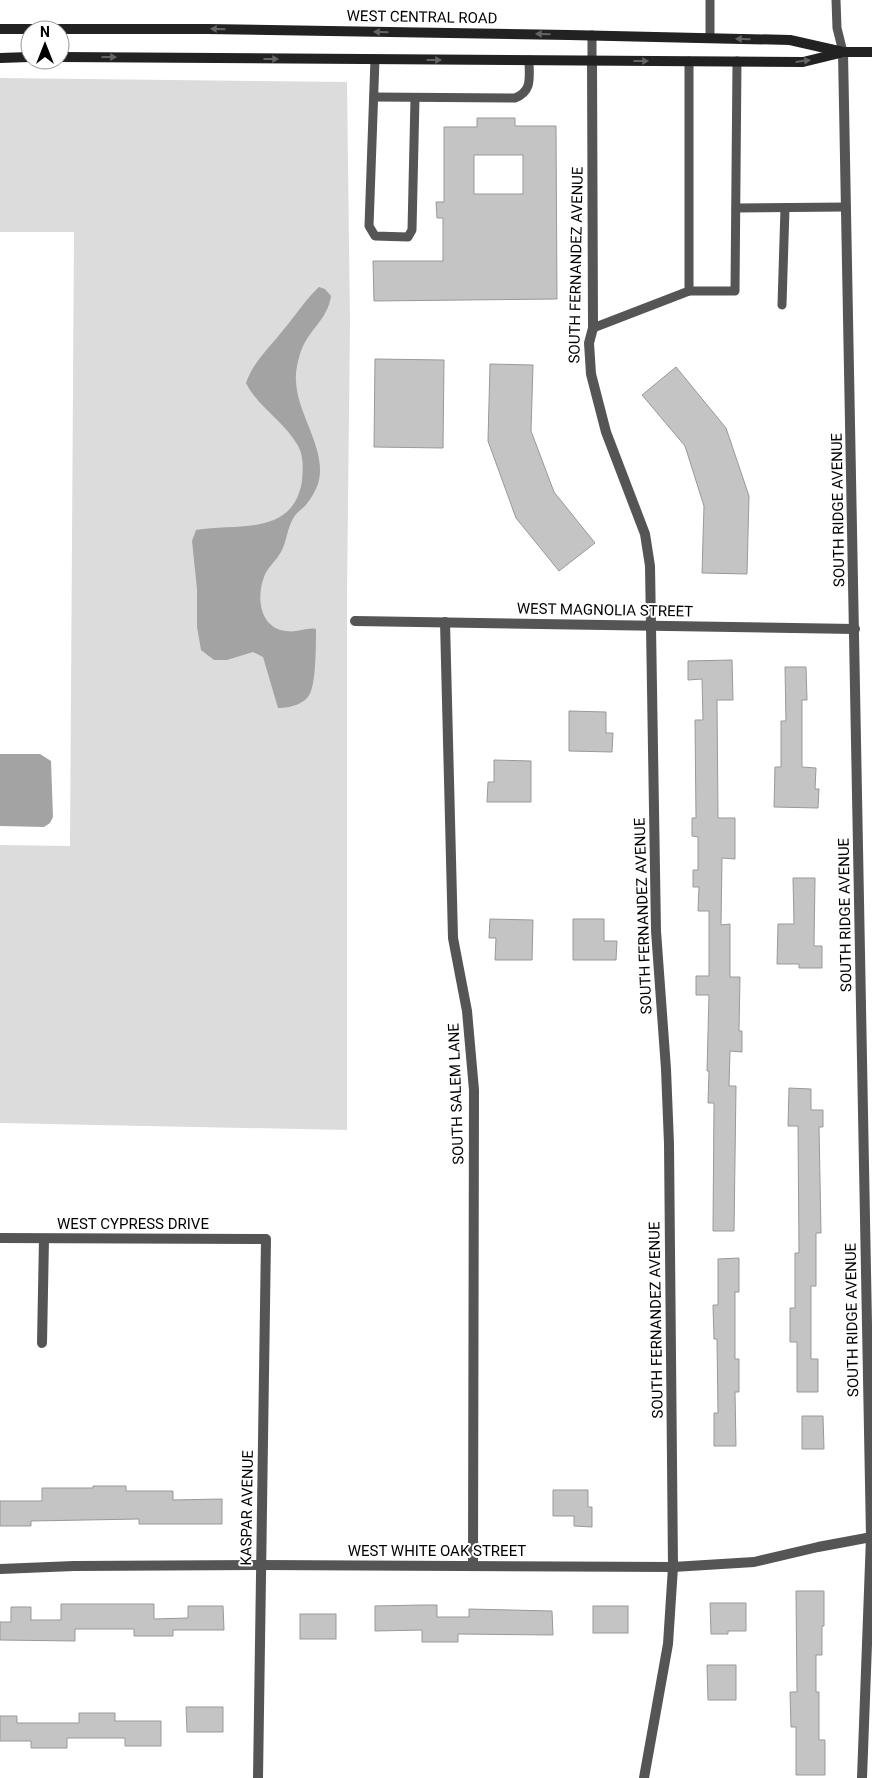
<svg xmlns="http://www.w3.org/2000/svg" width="872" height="1778" font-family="Roboto,sans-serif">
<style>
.green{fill:#dcdcdc}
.water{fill:#a3a3a3}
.building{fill:#c4c4c4;stroke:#999;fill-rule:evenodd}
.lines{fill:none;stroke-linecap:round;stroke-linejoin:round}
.service{stroke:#555;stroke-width:9}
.minor{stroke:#555;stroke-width:10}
.secondary{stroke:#222;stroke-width:10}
.oneway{fill:#646464}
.labels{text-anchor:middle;stroke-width:4;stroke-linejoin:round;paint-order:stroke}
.street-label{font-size:15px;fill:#000;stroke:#fff}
</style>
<rect width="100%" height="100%" fill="#fff"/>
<!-- green -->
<path class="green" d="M 0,78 L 347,82 L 350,323 L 347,595 L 347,1130 L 0,1123 L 0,845 L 70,846 L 74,232 L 0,232 Z"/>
<!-- water -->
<g class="water">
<path d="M 319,287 L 325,289 L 331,296 C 328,317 313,327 304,344 C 299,354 295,371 296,381 C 297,414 326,448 319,480 C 317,489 311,499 305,506 C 301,510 297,512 294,517 C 287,528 287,541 281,552 C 276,561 267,568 264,577 C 256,598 260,628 286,631 C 297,633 306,627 316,629 C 316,644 316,678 311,691 C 307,704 290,708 278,708 L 263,657 L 253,652 L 227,660 L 214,660 L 201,650 L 197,627 L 197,589 L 192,541 L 196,530 C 237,523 293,537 302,481 C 303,469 304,455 297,444 C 283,421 258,407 246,383 C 253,362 271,346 284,329 C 296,315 305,300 319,287 Z"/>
<path d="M 0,754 L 40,754 L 51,761 L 53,817 L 50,823 L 44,827 L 0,826 Z"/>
</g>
<!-- building -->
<g class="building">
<path d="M 477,118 L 515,118 L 515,126 L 556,126 L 557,299 L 374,301 L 373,261 L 443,261 L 443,218 L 437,218 L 436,202 L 444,202 L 444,127 L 477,127 ZM 474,155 L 523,155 L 523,194 L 474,194 Z"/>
<path d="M 375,359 L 444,360 L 443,448 L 374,447 Z"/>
<path d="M 490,364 L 533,365 L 531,431 L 554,492 L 595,543 L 559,571 L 516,518 L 488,441 Z"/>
<path d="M 676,367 L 726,428 L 749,496 L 747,574 L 702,573 L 704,506 L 685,446 L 642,395 Z"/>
<path d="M 732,660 L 733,700 L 717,700 L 718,818 L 735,818 L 735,859 L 722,858 L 721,925 L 730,924 L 730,977 L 740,977 L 739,1031 L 742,1031 L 742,1052 L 730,1051 L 729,1086 L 736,1086 L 734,1231 L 713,1231 L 714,1103 L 708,1103 L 709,1071 L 707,1071 L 709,995 L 696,995 L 696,976 L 709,976 L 709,911 L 698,911 L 699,887 L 693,887 L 693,870 L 698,870 L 698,837 L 692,836 L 692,818 L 696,818 L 695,720 L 703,720 L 702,679 L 688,680 L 688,661 Z"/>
<path d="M 785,667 L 806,667 L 807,700 L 802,700 L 802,767 L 816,768 L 815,789 L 819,789 L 818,808 L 774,807 L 775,767 L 781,767 L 781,721 L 786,721 Z"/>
<path d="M 569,711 L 606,712 L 606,733 L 613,733 L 612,752 L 569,751 Z"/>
<path d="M 494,760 L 531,761 L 531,802 L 487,802 L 488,782 L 494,782 Z"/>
<path d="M 793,878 L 815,878 L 814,946 L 822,946 L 822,968 L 799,968 L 799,964 L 777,964 L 778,924 L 794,924 Z"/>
<path d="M 490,919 L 533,920 L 532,960 L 495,960 L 496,938 L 489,938 Z"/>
<path d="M 573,919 L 604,919 L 604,941 L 617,941 L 616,960 L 573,960 Z"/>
<path d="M 789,1088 L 811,1089 L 811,1110 L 823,1110 L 823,1127 L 819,1127 L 821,1233 L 816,1233 L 816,1286 L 811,1286 L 811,1359 L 818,1359 L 818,1392 L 797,1392 L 797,1342 L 790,1342 L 790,1308 L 795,1308 L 795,1253 L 799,1253 L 798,1126 L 788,1126 Z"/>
<path d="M 739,1258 L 739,1292 L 735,1292 L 735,1359 L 739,1359 L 739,1392 L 735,1392 L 736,1446 L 714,1446 L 714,1413 L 718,1413 L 717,1339 L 714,1339 L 713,1305 L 718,1305 L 718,1259 Z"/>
<path d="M 802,1416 L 823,1416 L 824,1449 L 802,1449 Z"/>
<path d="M 93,1486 L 126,1486 L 126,1491 L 173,1491 L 173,1500 L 222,1499 L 222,1524 L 139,1524 L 139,1519 L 31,1521 L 31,1526 L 0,1526 L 0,1501 L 42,1501 L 42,1488 L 93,1488 Z"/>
<path d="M 553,1490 L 588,1490 L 588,1507 L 592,1507 L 592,1527 L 574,1526 L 574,1516 L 553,1516 Z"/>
<path d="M 796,1591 L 824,1591 L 824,1626 L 822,1626 L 822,1655 L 816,1655 L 816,1692 L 819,1692 L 819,1740 L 825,1740 L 825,1775 L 796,1775 L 796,1727 L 791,1727 L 790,1692 L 797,1692 Z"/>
<path d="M 710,1603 L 746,1603 L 746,1631 L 728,1631 L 728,1634 L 711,1634 Z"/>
<path d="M 61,1604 L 154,1604 L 154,1619 L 188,1618 L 188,1606 L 223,1606 L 224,1630 L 173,1630 L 173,1636 L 134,1636 L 134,1629 L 75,1629 L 75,1641 L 0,1640 L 0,1622 L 11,1622 L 11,1607 L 31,1607 L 31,1620 L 61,1620 Z"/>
<path d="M 422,1605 L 437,1605 L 437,1617 L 469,1617 L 469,1609 L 552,1611 L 553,1635 L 458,1634 L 458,1642 L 422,1642 L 422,1630 L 375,1631 L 375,1606 Z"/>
<rect x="593" y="1606" width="35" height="27"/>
<rect x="300" y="1614" width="36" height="25"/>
<path d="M 707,1665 L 736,1665 L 736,1700 L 708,1700 Z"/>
<path d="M 186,1707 L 223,1707 L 223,1732 L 187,1732 Z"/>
<path d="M 79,1713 L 115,1713 L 115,1721 L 161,1721 L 161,1746 L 125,1746 L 125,1738 L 67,1738 L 67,1748 L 31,1748 L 31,1741 L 0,1741 L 0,1716 L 17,1716 L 17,1723 L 79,1723 Z"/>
</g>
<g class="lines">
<!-- service -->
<g class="service">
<path d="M 836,0 L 837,28 L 843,52"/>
<path d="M 592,35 L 592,60"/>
<path d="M 710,38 L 710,0"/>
<path d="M 375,59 L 369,226 L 375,236 L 408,237 L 412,230 L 415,98"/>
<path d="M 374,97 L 515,98 C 533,91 529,77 529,60"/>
<path d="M 736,208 L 846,207"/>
<path d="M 689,291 L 735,291 L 737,61"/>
<path d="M 782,305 L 785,208"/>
<path d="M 593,328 L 689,291 L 689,61"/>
</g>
<!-- minor -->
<g class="minor">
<path d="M 843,52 L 871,1537 L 862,1778"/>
<path d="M 592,60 L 593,328 L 589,343 L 591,374 L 606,432 L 645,534 L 650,566 L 656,931 L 666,1069 L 669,1144 L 673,1567 L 668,1644 L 644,1778"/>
<path d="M 355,621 L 855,629"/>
<path d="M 445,622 L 453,938 L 467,1011 L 474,1090 L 473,1566"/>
<path d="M 0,1238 L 266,1239 L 258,1778"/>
<path d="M 42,1343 L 44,1239"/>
<path d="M 0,1569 L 74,1566 L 261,1565 L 673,1567 L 754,1562 L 818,1547 L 872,1537"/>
</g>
<!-- secondary -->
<g class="secondary">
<path d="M 0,29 L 208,29 L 569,35 L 790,40 L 843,52 L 872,52"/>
<path d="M 60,57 L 803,62 L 840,53"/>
<path d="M 0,58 L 30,57"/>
</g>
</g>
<!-- one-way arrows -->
<defs><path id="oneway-solid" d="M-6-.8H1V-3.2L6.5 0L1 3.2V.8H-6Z" transform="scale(1.25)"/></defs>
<g class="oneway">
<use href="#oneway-solid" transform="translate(218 29) rotate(-179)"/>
<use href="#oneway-solid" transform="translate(381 32) rotate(-179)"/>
<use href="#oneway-solid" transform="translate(543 34) rotate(-179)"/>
<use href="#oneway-solid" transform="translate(743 39) rotate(-179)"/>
<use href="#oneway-solid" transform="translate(109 57)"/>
<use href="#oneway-solid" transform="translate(271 59)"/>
<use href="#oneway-solid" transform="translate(434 60)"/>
<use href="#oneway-solid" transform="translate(641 61)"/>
<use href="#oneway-solid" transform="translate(803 61) rotate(-7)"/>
</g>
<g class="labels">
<!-- street labels -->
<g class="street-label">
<text transform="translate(422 17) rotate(1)" y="5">WEST CENTRAL ROAD</text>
<text transform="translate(576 265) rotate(-89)" y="5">SOUTH FERNANDEZ AVENUE</text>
<text transform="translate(838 510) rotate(-91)" y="5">SOUTH RIDGE AVENUE</text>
<text transform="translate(605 610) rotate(1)" y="5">WEST MAGNOLIA STREET</text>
<text transform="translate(845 915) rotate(-91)" y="5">SOUTH RIDGE AVENUE</text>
<text transform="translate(643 916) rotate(-92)" y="5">SOUTH FERNANDEZ AVENUE</text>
<text transform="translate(456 1094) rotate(-92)" y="5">SOUTH SALEM LANE</text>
<text x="133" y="1229">WEST CYPRESS DRIVE</text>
<text transform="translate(656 1320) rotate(-91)" y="5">SOUTH FERNANDEZ AVENUE</text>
<text transform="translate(852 1320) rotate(-91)" y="5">SOUTH RIDGE AVENUE</text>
<text transform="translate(247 1508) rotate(-89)" y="5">KASPAR AVENUE</text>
<text x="437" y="1556">WEST WHITE OAK STREET</text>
</g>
</g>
<!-- north arrow -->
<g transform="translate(45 45)"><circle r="24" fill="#ffffff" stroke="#999999"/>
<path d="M0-4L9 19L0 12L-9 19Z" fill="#000000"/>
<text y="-8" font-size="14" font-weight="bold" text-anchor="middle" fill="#000000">N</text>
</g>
</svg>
